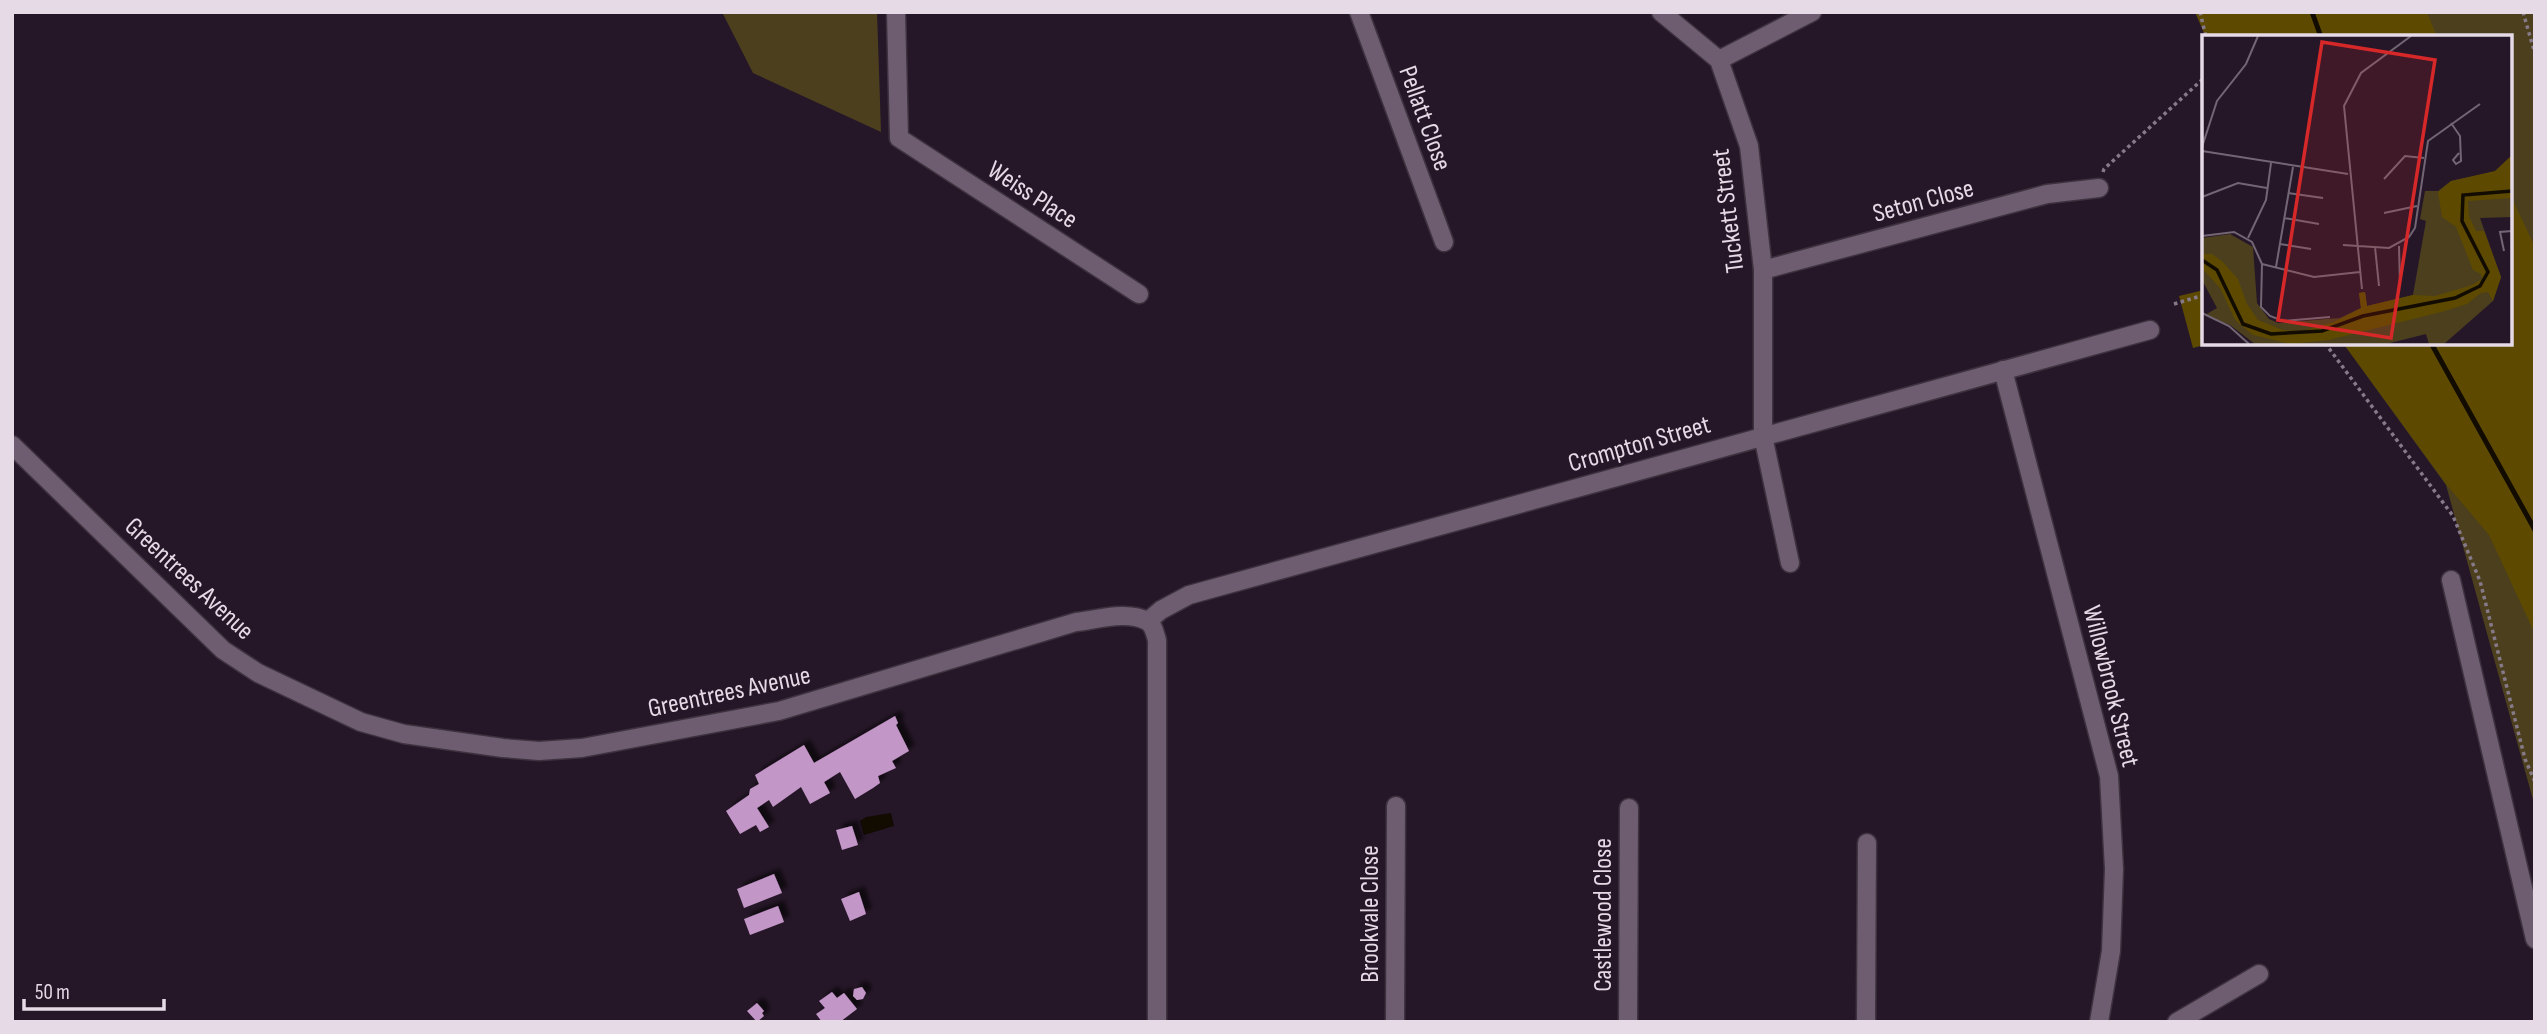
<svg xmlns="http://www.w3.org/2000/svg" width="2547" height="1034" font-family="'Sofia Sans Condensed',sans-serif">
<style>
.green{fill:#4b3f1e}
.forest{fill:#5d4a00}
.water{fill:#120b00}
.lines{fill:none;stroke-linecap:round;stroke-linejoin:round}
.stream{stroke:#120b00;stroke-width:5}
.building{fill:#c396c8;filter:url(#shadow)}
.street-casing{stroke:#3e323f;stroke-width:21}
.secondary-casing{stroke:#3e323f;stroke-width:21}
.path{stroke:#877a88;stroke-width:3.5;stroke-dasharray:3.5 3.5;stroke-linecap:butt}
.street{stroke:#6e5c70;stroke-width:18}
.secondary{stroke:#6e5c70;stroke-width:18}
.labels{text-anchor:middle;stroke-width:7;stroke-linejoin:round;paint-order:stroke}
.street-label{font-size:26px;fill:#e5dae5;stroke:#261728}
.inset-river{fill:none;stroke:#120b00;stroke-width:3.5}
.inset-road{fill:none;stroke:#726574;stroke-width:2}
.view{fill:#d62828;fill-opacity:0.15;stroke:#d62828;stroke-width:3.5}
.inset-edge{fill:none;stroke:#e5dae5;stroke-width:3.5}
</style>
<defs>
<filter id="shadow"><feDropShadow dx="6" dy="-6" stdDeviation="2" flood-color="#0009"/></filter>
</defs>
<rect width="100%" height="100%" fill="#261728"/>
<!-- green -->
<g class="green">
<path d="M 722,12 L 877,12 L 881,132 L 753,73 Z"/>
<path d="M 2195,12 L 2535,12 L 2535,807 L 2446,485 L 2343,343 L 2510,343 L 2510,37 L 2206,37 Z"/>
</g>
<!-- forest -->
<g class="forest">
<path d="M 2195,12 L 2427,12 L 2437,37 L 2206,37 Z"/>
<path d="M 2510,194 L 2535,247 L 2535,634 L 2489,535 L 2446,484 L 2343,343 L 2510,343 Z"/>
<path d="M 2204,290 L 2204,343 L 2211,343 L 2193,348 L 2179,296 Z"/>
</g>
<!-- water -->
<path class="water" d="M 891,813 L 894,826 L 864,835 L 860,821 L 866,817 Z"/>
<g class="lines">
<!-- stream -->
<g class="stream">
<path d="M 2312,12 L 2321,37"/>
<path d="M 2431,343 L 2535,530"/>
</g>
</g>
<!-- building -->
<g class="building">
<path d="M 895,716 L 898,723 L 896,725 L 909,751 L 892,761 L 896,768 L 878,776 L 880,783 L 873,788 L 855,799 L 840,772 L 824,782 L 830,793 L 810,804 L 801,787 L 773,807 L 769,800 L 757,808 L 769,827 L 760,832 L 756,825 L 740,834 L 726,811 L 749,795 L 750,789 L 759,784 L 755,775 L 804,745 L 814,763 Z"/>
<path d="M 852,826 L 858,845 L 842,850 L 836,830 Z"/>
<path d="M 774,874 L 782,893 L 744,908 L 737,889 Z"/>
<path d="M 859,892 L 866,914 L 850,921 L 841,899 Z"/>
<path d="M 778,906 L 784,922 L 750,935 L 744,919 Z"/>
<path d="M 862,987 L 866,993 L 863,999 L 857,1000 L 853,996 L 854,989 Z"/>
<path d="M 832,992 L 837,998 L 844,993 L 857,1009 L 840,1022 L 822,1022 L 816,1014 L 825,1008 L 819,1001 Z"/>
<path d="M 757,1003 L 764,1011 L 762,1013 L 764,1016 L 757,1022 L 747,1011 Z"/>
</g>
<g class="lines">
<!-- street casing -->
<g class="street-casing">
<g id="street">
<path d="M 896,12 L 899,138 L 1139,294"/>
<path d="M 1359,12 L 1444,242"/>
<path d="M 1661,12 L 1719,60 L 1749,146 L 1763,270 L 1763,436 L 1790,563"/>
<path d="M 1719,60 L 1812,12"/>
<path d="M 1763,270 L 2047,194 L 2099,188"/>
<path d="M 2003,370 L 2109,776 L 2114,869 L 2111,951 L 2099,1022"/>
<path d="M 2451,580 L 2535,939"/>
<path d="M 1148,621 L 1161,610 L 1189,595 L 2150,330"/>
<path d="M 1395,1022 L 1396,806"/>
<path d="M 1628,1022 L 1629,808"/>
<path d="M 1866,1022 L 1867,843"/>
<path d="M 2177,1022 L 2259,974"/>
</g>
</g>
<!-- secondary casing -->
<g class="secondary-casing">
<path id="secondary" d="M 12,445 L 223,650 L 258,673 L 361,722 L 404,734 L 503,748 L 539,751 L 582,748 L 779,711 L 1076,622 C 1096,620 1127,610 1147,621 C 1154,625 1155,634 1157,640 L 1157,1022"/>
</g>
<!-- path -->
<g class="path">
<path d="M 2200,12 L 2206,37"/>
<path d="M 2523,12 L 2535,54"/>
<path d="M 2103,172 L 2104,169 L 2204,78"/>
<path d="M 2174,304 L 2204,295"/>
<path d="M 2325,343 L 2453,516 L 2480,581 L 2525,759 L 2535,782"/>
</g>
<!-- street -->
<use href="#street" class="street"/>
<!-- secondary -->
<use href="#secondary" class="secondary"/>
</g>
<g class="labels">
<!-- street labels -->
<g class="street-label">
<text transform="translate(1426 118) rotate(70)" y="9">Pellatt Close</text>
<text transform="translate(1033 194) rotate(33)" y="9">Weiss Place</text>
<text transform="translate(1923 200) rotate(-15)" y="9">Seton Close</text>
<text transform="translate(1727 211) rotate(-97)" y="9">Tuckett Street</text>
<text transform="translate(1639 443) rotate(-16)" y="9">Crompton Street</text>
<text transform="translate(190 578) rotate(43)" y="9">Greentrees Avenue</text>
<text transform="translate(2112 686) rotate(76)" y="9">Willowbrook Street</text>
<text transform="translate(729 691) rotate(-12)" y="9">Greentrees Avenue</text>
<text transform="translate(1369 914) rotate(-90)" y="9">Brookvale Close</text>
<text transform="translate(1602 915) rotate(-90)" y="9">Castlewood Close</text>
</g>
</g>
<!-- overview -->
<g transform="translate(2202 35)">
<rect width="310" height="310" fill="#261728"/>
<path d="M 291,137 L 310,156 L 310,182 L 278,183 L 299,242 L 291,266 L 242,309 L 227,309 L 224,299 L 184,309 L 53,309 L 28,290 L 3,280 L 15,273 L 0,245 L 0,203 L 28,199 L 51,212 L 55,268 L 67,284 L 76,288 L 138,283 L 159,273 L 157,258 L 163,257 L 165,271 L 211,260 L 224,186 L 218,184 L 223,156 L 236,156 L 249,146 Z" fill="#4b3f1e"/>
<path d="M 310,120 L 310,163 L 266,166 L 267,181 L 274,196 L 282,196 L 299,242 L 291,266 L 286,257 L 279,258 L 265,269 L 243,276 L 127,305 L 88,309 L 51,300 L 33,285 L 18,253 L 0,233 L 0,219 L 10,219 L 20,226 L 36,244 L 45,269 L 56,285 L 81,295 L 101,296 L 132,287 L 159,273 L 157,258 L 163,257 L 165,271 L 211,260 L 233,261 L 270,250 L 280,244 L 279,239 L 271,235 L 254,192 L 240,182 L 236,157 L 249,146 L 293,136 Z" fill="#5d4a00"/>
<path class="inset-river" d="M 0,225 L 15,235 L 41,289 L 69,299 L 120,296 L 161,281 L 253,263 L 278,251 L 286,237 L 260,186 L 261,160 L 310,156"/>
<path class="inset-road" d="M 249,88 L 258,101 L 259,126 L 254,129 L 251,125 L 257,118M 0,112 L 15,66 L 44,29 L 56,1M 0,116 L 146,139M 182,144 L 203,121 L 222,123M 86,158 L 121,163M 0,162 L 36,148 L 65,153M 182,178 L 215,171M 82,183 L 117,189M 0,201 L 32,197 L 50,207 L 60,229 L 59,272 L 68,281 L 81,286 L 128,282M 46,203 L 64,165 L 69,128M 78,209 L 109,214M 141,210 L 187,213 L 207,202 L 213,193 L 226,106 L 278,69M 197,211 L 198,251M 173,212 L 177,251M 302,216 L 298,197 L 310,196M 60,229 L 112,242 L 158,237M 74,232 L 91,132M 160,254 L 142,71 L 159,38 L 209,1M 0,278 L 27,291 L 47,309"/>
<path class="view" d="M 120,7 L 233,25 L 189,303 L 76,285 Z"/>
<rect width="310" height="310" class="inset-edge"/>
</g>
<!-- border -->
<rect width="2547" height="1034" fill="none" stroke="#e5dae5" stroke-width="28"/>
<!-- scale -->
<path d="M24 999v10h140v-10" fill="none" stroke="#e5dae5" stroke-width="3.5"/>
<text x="35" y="999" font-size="21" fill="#e5dae5" stroke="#261728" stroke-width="5" paint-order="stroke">50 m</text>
</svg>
